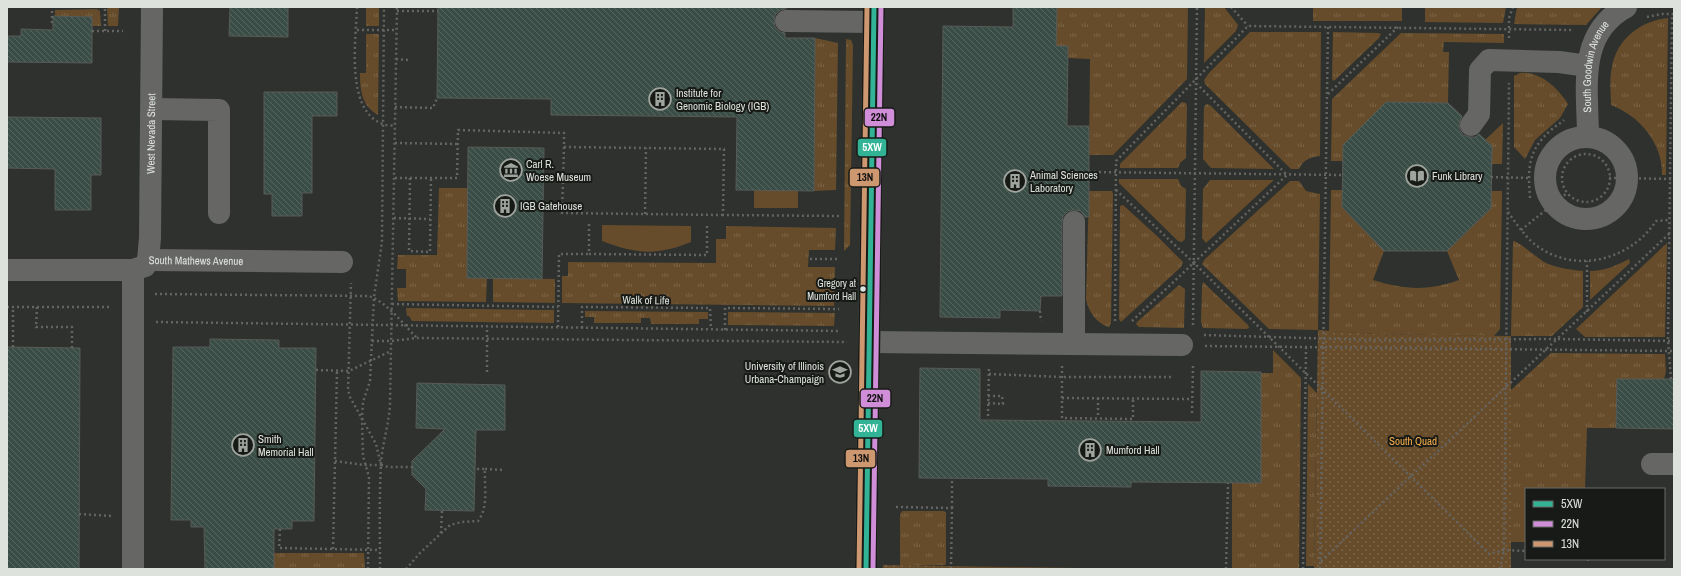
<svg xmlns="http://www.w3.org/2000/svg" width="1681" height="576" font-family="'Archivo Narrow',sans-serif">
<style>
.grass{fill:url(#grass-tufts)}
.park{fill:url(#park-dots)}
.garden{fill:#664c2a}
.building{fill:url(#building-back-hatch);stroke:#585b58}
.lines{fill:none;stroke-linecap:round;stroke-linejoin:round}
.path{stroke:#646463;stroke-width:2.5;stroke-dasharray:2 3;stroke-linecap:butt}
.minor{stroke:#666765;stroke-width:22}
.bus-1-casing{stroke:#171a16;stroke-width:8}
.bus-2-casing{stroke:#171a16;stroke-width:8}
.bus-3-casing{stroke:#171a16;stroke-width:8}
.bus-1{stroke:#33b396;stroke-width:5}
.bus-2{stroke:#d08ed8;stroke-width:5}
.bus-3{stroke:#cd976f;stroke-width:5}
.bus-dot{fill:#dee2dd;stroke:#171a16;stroke-width:1.5}
.labels{text-anchor:middle;stroke-width:4;stroke-linejoin:round;paint-order:stroke}
.bus-label{font-size:10px;fill:#dee2dd;stroke:#171a16;text-anchor:end}
.street-label{font-size:11px;fill:#dee2dd;stroke:#171a16}
.poi-label{font-size:11px;fill:#dee2dd;stroke:#171a16;text-anchor:start}
.park-label{font-size:11px;fill:#f9b04c;stroke:#171a16}
.line-badge{stroke:#171a16;stroke-width:1.5}
.badge-label{font-size:11px;text-anchor:middle;font-weight:bold;fill:#fff}
.pale-badge-label{font-size:11px;text-anchor:middle;font-weight:bold;fill:#111}
</style>
<defs>
<pattern id="grass-tufts" width="24" height="20" patternUnits="userSpaceOnUse"><rect width="24" height="20" fill="#664c2a"/><path d="M3 7l-1-3M5 7V3M7 7l1-3M15 17l-1-3M17 17v-4M19 17l1-3" fill="none" stroke="#7b6648"/></pattern>
<pattern id="park-dots" width="8" height="8" patternUnits="userSpaceOnUse"><rect width="8" height="8" fill="#664c2a"/><path d="M2 2h.1M6 6h.1" fill="none" stroke="#7b6648" stroke-width="1.8" stroke-linecap="round"/></pattern>
<pattern id="building-back-hatch" width="6" height="6" patternUnits="userSpaceOnUse"><rect width="6" height="6" fill="#3a4d46"/><path d="M-1 5l2 2M0 0l6 6M5-1l2 2" fill="none" stroke="#566660"/></pattern>
</defs>
<rect width="100%" height="100%" fill="#2e312d"/>
<!-- grass -->
<g class="grass">
<path d="M 107,7 L 119,7 L 118,26 L 108,26 Z"/>
<rect x="366" y="7" width="13" height="19"/>
<path d="M 1057,7 L 1188,7 L 1187,79 L 1113,155 L 1089,155 L 1090,59 L 1068,58 L 1068,46 L 1056,46 Z"/>
<path d="M 1205,7 L 1224,7 L 1238,25 L 1236,31 L 1204,63 Z"/>
<rect x="1313" y="7" width="89" height="14"/>
<path d="M 1425,7 L 1506,7 L 1503,23 L 1425,22 Z"/>
<path d="M 1517,7 L 1602,7 L 1586,25 L 1514,24 Z"/>
<path d="M 97,9 L 100,11 L 101,26 L 92,26 L 92,17 L 55,16 L 55,10 Z"/>
<path d="M 1668,18 L 1666,175 L 1662,175 C 1663,144 1640,116 1611,105 C 1611,93 1609,80 1612,67 C 1617,39 1640,21 1668,18 Z"/>
<path d="M 1250,32 L 1321,32 L 1320,156 C 1310,157 1303,160 1299,169 L 1291,169 L 1205,84 L 1204,80 L 1209,73 Z"/>
<path d="M 1333,32 L 1378,33 L 1381,34 L 1379,38 L 1334,81 L 1332,79 Z"/>
<path d="M 1401,33 L 1504,34 L 1504,43 L 1444,42 L 1443,52 L 1449,52 L 1448,103 L 1386,102 L 1343,145 L 1343,161 L 1331,161 L 1332,99 Z"/>
<path d="M 366,34 L 379,34 L 378,115 C 362,106 360,91 360,73 L 366,73 Z"/>
<path d="M 815,38 L 838,43 L 836,190 L 814,191 Z"/>
<path d="M 846,39 L 851,40 L 853,45 L 850,245 L 844,251 Z"/>
<path d="M 1520,73 C 1540,71 1558,88 1568,104 L 1560,118 L 1535,140 L 1525,159 L 1514,147 L 1514,76 Z"/>
<path d="M 1182,102 L 1186,103 L 1187,106 L 1186,158 L 1180,163 L 1178,168 L 1120,168 L 1120,164 Z"/>
<path d="M 1206,104 L 1210,105 L 1274,169 L 1211,168 L 1203,159 L 1204,107 Z"/>
<path d="M 1503,123 L 1502,164 L 1491,164 L 1485,140 Z"/>
<path d="M 1119,179 L 1178,179 L 1181,186 L 1186,189 L 1185,239 L 1182,242 L 1178,241 L 1119,183 Z"/>
<path d="M 1210,180 L 1274,180 L 1206,243 L 1202,238 L 1203,189 Z"/>
<path d="M 1290,181 L 1299,181 L 1306,191 L 1320,194 L 1318,330 L 1269,329 L 1202,264 L 1205,259 Z"/>
<path d="M 439,188 L 468,188 L 467,278 L 487,278 L 486,302 L 398,301 L 397,288 L 406,288 L 406,269 L 397,269 L 398,255 L 437,255 Z"/>
<path d="M 1331,190 L 1342,190 L 1342,207 L 1384,251 L 1373,280 C 1405,290 1428,291 1459,280 L 1447,251 L 1491,208 L 1491,191 L 1502,191 L 1500,329 L 1494,336 L 1374,334 L 1329,331 Z"/>
<path d="M 1089,191 L 1112,191 L 1113,194 L 1111,323 L 1109,327 C 1097,324 1088,311 1086,299 Z"/>
<path d="M 1123,205 L 1157,236 L 1183,262 L 1181,267 L 1121,322 L 1119,319 L 1120,206 Z"/>
<path d="M 726,226 L 836,228 L 835,250 L 809,250 L 808,267 L 835,267 L 834,306 L 562,303 L 562,276 L 568,276 L 568,262 L 716,263 L 716,239 L 726,239 Z"/>
<path d="M 1513,241 C 1519,241 1538,259 1546,263 C 1558,268 1571,270 1583,271 L 1583,307 L 1552,336 L 1511,336 Z"/>
<path d="M 1667,243 L 1665,337 L 1585,337 L 1576,329 Z"/>
<path d="M 1629,259 L 1630,263 L 1590,300 L 1590,271 C 1604,271 1616,266 1629,259 Z"/>
<path d="M 493,278 L 555,279 L 555,303 L 493,302 Z"/>
<path d="M 1203,282 L 1248,325 L 1249,328 L 1246,329 L 1203,328 L 1201,322 L 1202,287 Z"/>
<path d="M 1179,285 L 1185,289 L 1184,328 L 1139,327 L 1136,324 L 1137,322 Z"/>
<path d="M 406,308 L 554,310 L 554,323 L 412,321 L 409,316 L 407,316 Z"/>
<path d="M 585,311 L 708,312 L 708,319 L 699,319 L 699,324 L 651,324 L 650,318 L 641,318 L 641,323 L 594,323 L 594,317 L 585,317 Z"/>
<path d="M 728,312 L 835,313 L 834,326 L 728,325 Z"/>
<path d="M 1273,350 L 1301,378 L 1299,569 L 1232,569 L 1232,483 L 1261,483 L 1261,373 L 1273,373 Z"/>
<path d="M 1551,353 L 1665,354 L 1666,372 L 1664,379 L 1617,379 L 1616,428 L 1587,428 L 1585,489 L 1526,489 L 1526,542 L 1510,542 L 1511,390 Z"/>
<path d="M 1308,384 L 1317,393 L 1314,566 L 1306,566 Z"/>
<path d="M 902,511 L 943,511 L 946,512 L 946,563 L 945,565 L 900,566 L 900,514 Z"/>
<path d="M 274,553 L 364,553 L 365,569 L 274,569 Z"/>
</g>
<!-- park -->
<g class="park">
<path d="M 1318,330 L 1374,334 L 1511,336 L 1511,569 L 1314,569 Z"/>
<path d="M 883,565 L 1135,569 L 883,569 Z"/>
</g>
<!-- garden -->
<g class="garden">
<rect x="754" y="190" width="44" height="18"/>
<path d="M 602,225 L 691,226 L 691,242 C 657,256 636,254 602,241 Z"/>
</g>
<!-- building -->
<g class="building">
<path d="M 230,7 L 288,7 L 288,37 L 229,36 Z"/>
<path d="M 438,7 L 786,7 L 786,9 L 780,10 L 775,15 L 774,21 L 775,27 L 780,32 L 785,33 L 785,38 L 815,38 L 814,191 L 736,190 L 737,117 L 551,115 L 551,99 L 437,98 Z"/>
<path d="M 1013,7 L 1057,7 L 1056,46 L 1068,46 L 1067,126 L 1089,126 L 1089,217 L 1085,217 L 1081,211 L 1074,210 L 1068,211 L 1063,216 L 1062,222 L 1062,296 L 1041,296 L 1040,311 L 1000,310 L 1000,318 L 940,317 L 943,26 L 1013,27 Z"/>
<path d="M 53,16 L 92,17 L 92,63 L 7,62 L 7,36 L 21,36 L 21,29 L 53,30 Z"/>
<path d="M 264,92 L 337,92 L 337,116 L 312,116 L 312,193 L 302,193 L 302,216 L 272,216 L 272,194 L 264,194 Z"/>
<path d="M 1386,102 L 1448,103 L 1462,116 L 1459,124 L 1460,130 L 1463,135 L 1470,137 L 1476,137 L 1479,134 L 1492,146 L 1491,208 L 1447,251 L 1384,251 L 1342,207 L 1343,145 Z"/>
<path d="M 7,117 L 101,118 L 101,175 L 91,175 L 91,210 L 55,210 L 55,169 L 7,168 Z"/>
<path d="M 468,147 L 544,148 L 542,279 L 467,278 Z"/>
<path d="M 210,339 L 279,340 L 279,348 L 316,348 L 314,521 L 292,521 L 292,529 L 274,529 L 274,569 L 205,569 L 204,527 L 191,527 L 191,520 L 171,520 L 173,347 L 210,347 Z"/>
<path d="M 7,347 L 80,348 L 79,569 L 7,569 Z"/>
<path d="M 920,368 L 980,369 L 980,420 L 1201,422 L 1201,371 L 1261,372 L 1261,483 L 1131,482 L 1131,487 L 1048,486 L 1048,479 L 919,478 Z"/>
<path d="M 1617,379 L 1674,379 L 1674,429 L 1616,428 Z"/>
<path d="M 417,383 L 505,385 L 505,430 L 476,430 L 474,511 L 425,510 L 426,489 L 412,475 L 412,461 L 445,429 L 416,428 Z"/>
</g>
<g class="lines">
<!-- path -->
<g class="path">
<path d="M 357,7 C 356,39 345,111 383,124 C 387,126 392,125 395,126"/>
<path d="M 1231,7 L 1248,26"/>
<path d="M 397,11 L 438,11"/>
<path d="M 1647,17 L 1661,14 L 1674,14"/>
<path d="M 52,23 L 52,7"/>
<path d="M 357,30 L 397,30"/>
<path d="M 92,31 L 123,31"/>
<path d="M 105,31 L 105,7"/>
<path d="M 1509,38 L 1509,18 L 1513,7"/>
<path d="M 396,59 L 408,60"/>
<path d="M 1328,94 L 1398,27"/>
<path d="M 395,107 L 433,108 L 437,98"/>
<path d="M 395,143 L 458,144"/>
<path d="M 564,147 L 562,213 L 723,215"/>
<circle cx="1586" cy="178" r="24"/>
<path d="M 1089,172 L 1342,175"/>
<path d="M 1491,177 L 1528,178"/>
<path d="M 395,178 L 457,178 L 458,130 L 564,133 L 564,147 L 724,149 L 723,215 L 841,216"/>
<path d="M 410,178 L 409,251 L 430,252 L 431,178"/>
<path d="M 1609,178 L 1674,179"/>
<path d="M 1116,190 L 1194,263 L 1489,554 L 1504,550 L 1526,551"/>
<path d="M 1530,198 C 1528,169 1527,151 1551,130 C 1555,126 1560,124 1564,120"/>
<path d="M 1508,212 C 1515,222 1522,232 1531,241 C 1570,276 1629,262 1656,221 L 1670,220"/>
<path d="M 645,214 L 646,148"/>
<path d="M 394,218 L 430,219"/>
<path d="M 589,224 L 589,254 L 707,255 L 707,226"/>
<path d="M 1521,230 L 1567,193"/>
<path d="M 810,259 L 839,259"/>
<path d="M 155,294 L 369,296 C 388,303 403,324 417,338"/>
<path d="M 392,304 L 558,307"/>
<path d="M 7,307 L 110,307"/>
<path d="M 37,307 L 36,327 L 72,327 L 72,348"/>
<path d="M 1040,311 L 1041,321"/>
<path d="M 1587,312 L 1587,261"/>
<path d="M 1115,321 L 1116,161 L 1248,26 L 1574,30"/>
<path d="M 1132,321 L 1287,175 L 1197,84"/>
<path d="M 156,322 L 839,331"/>
<path d="M 1193,325 L 1197,7"/>
<path d="M 558,327 L 559,254 L 589,254"/>
<path d="M 582,328 L 582,307 L 710,308 L 711,329"/>
<path d="M 725,330 L 725,308 L 839,309"/>
<path d="M 1204,335 L 1372,340 L 1557,339 L 1670,233"/>
<path d="M 372,341 L 391,341 L 417,338 L 847,342"/>
<path d="M 1205,346 L 1674,351"/>
<path d="M 13,347 L 13,307"/>
<path d="M 1062,366 L 1062,418 L 1133,419 L 1133,398"/>
<path d="M 316,370 L 349,371 L 391,351"/>
<path d="M 487,372 L 487,326"/>
<path d="M 989,374 L 1062,377 L 1171,377"/>
<path d="M 1671,379 L 1668,341 L 1672,14"/>
<path d="M 1062,398 L 1192,399"/>
<path d="M 1098,398 L 1098,418"/>
<path d="M 988,403 L 1003,404 L 1002,396 L 988,396"/>
<path d="M 1192,413 L 1193,366"/>
<path d="M 988,416 L 989,366"/>
<path d="M 335,461 L 364,465 L 381,465 L 376,444 L 350,397 L 348,390 L 351,283"/>
<path d="M 381,465 L 388,467 L 413,467"/>
<path d="M 485,469 L 504,470"/>
<path d="M 896,507 L 952,508 L 951,569"/>
<path d="M 952,508 L 952,479"/>
<path d="M 79,514 L 111,516"/>
<path d="M 280,529 L 279,548 L 380,550"/>
<path d="M 441,533 L 442,511"/>
<path d="M 333,549 L 337,371"/>
<path d="M 1321,561 L 1557,339 L 1674,341"/>
<path d="M 1588,561 L 1588,559"/>
<path d="M 368,569 L 369,477 L 363,456 L 362,418 L 363,402 L 370,381 L 374,297 L 382,242 L 384,7"/>
<path d="M 380,569 C 380,534 379,499 381,464 C 382,444 389,425 390,404 L 397,7"/>
<path d="M 406,569 L 420,553 L 450,525 L 462,522 L 478,521 C 489,507 484,486 485,469 L 475,469"/>
<path d="M 1226,569 L 1228,483"/>
<path d="M 1303,569 L 1306,348"/>
<path d="M 1320,569 L 1328,26"/>
<path d="M 1500,569 L 1504,550 L 1509,83"/>
</g>
<!-- minor -->
<g class="minor">
<path d="M 786,21 L 874,22"/>
<path d="M 152,109 L 219,110 L 219,213"/>
<path d="M 1471,125 L 1479,114 L 1480,70 L 1489,60 L 1559,62 L 1588,66"/>
<path id="s1" d="M 1588,137 C 1588,90 1576,34 1626,7"/>
<circle cx="1586" cy="178" r="41"/>
<path id="s2" d="M 148,260 L 342,262"/>
<path id="s3" d="M 7,270 L 133,270 L 145,266 L 148,260 L 150,238 L 152,7"/>
<path d="M 869,342 L 1182,345"/>
<path d="M 1074,344 L 1074,222"/>
<path d="M 1652,464 L 1674,464"/>
<path d="M 133,569 L 133,270"/>
<path d="M 866,569 L 874,7"/>
</g>
<!-- bus-1 casing -->
<g class="bus-1-casing">
<path id="bus-1" d="M 866,569 L 874,7"/>
</g>
<!-- bus-2 casing -->
<g class="bus-2-casing">
<path id="bus-2" d="M 873,569 L 881,7"/>
</g>
<!-- bus-3 casing -->
<g class="bus-3-casing">
<path id="bus-3" d="M 859,569 L 867,7"/>
</g>
<!-- bus-1 -->
<use href="#bus-1" class="bus-1"/>
<!-- bus-2 -->
<use href="#bus-2" class="bus-2"/>
<!-- bus-3 -->
<use href="#bus-3" class="bus-3"/>
</g>
<!-- icons -->
<defs>
<g id="building-ring" transform="scale(1.15)"><circle r="9.5" fill="#171a16" stroke="#a0a49f" stroke-width="1.5"/><path d="M-4-6H4V6H1V3H-1V6H-4ZM-2.5-4.3h1.7v1.8h-1.7ZM.8-4.3h1.7v1.8H.8ZM-2.5-1h1.7V.8h-1.7ZM.8-1h1.7V.8H.8Z" fill="#a0a49f"/></g>
<g id="museum-ring" transform="scale(1.15)"><circle r="9.5" fill="#171a16" stroke="#a0a49f" stroke-width="1.5"/><path d="M0-6L6-3V-2H-6V-3ZM-5-1h2V3h-2ZM-1-1h2V3h-2ZM3-1h2V3H3ZM-6 4H6V6H-6Z" fill="#a0a49f"/></g>
<g id="library-ring" transform="scale(1.15)"><circle r="9.5" fill="#171a16" stroke="#a0a49f" stroke-width="1.5"/><path d="M-6-4Q-3-5.5-.7-3.5V5Q-3 3-6 4ZM6-4Q3-5.5 .7-3.5V5Q3 3 6 4Z" fill="#a0a49f"/></g>
<g id="university-ring" transform="scale(1.15)"><circle r="9.5" fill="#171a16" stroke="#a0a49f" stroke-width="1.5"/><path d="M0-5L7-2L0 1L-7-2ZM-4 1L0 2.5L4 1V4Q0 6-4 4Z" fill="#a0a49f"/></g>
</defs>
<g fill-rule="evenodd">
<use href="#building-ring" x="660" y="99"/>
<use href="#museum-ring" x="511" y="170"/>
<use href="#library-ring" x="1417" y="176"/>
<use href="#building-ring" x="1015" y="181"/>
<use href="#building-ring" x="505" y="206"/>
<use href="#university-ring" x="840" y="372"/>
<use href="#building-ring" x="243" y="445"/>
<use href="#building-ring" x="1090" y="450"/>
</g>
<!-- markers -->
<circle class="bus-dot" cx="863" cy="289" r="3.5"/>
<g class="labels">
<!-- bus labels -->
<g class="bus-label">
<text x="856" y="287">Gregory at<tspan x="856" dy="13">Mumford Hall</tspan></text>
</g>
<!-- street labels -->
<g class="street-label">
<text dy="4" stroke="none"><textPath href="#s1" startOffset="72">South Goodwin Avenue</textPath></text>
<text dy="4" stroke="none"><textPath href="#s3" startOffset="272">West Nevada Street</textPath></text>
<text dy="4" stroke="none"><textPath href="#s2" startOffset="48">South Mathews Avenue</textPath></text>
<text transform="translate(646 300) rotate(1)" y="4">Walk of Life</text>
</g>
<!-- poi labels -->
<g class="poi-label">
<text x="676" y="97">Institute for<tspan x="676" dy="13">Genomic Biology (IGB)</tspan></text>
<text x="526" y="168">Carl R.<tspan x="526" dy="13">Woese Museum</tspan></text>
<text x="1030" y="179">Animal Sciences<tspan x="1030" dy="13">Laboratory</tspan></text>
<text x="1432" y="180">Funk Library</text>
<text x="520" y="210">IGB Gatehouse</text>
<text x="824" y="370" text-anchor="end">University of Illinois<tspan x="824" dy="13">Urbana-Champaign</tspan></text>
<text x="258" y="443">Smith<tspan x="258" dy="13">Memorial Hall</tspan></text>
<text x="1106" y="454">Mumford Hall</text>
</g>
<!-- park labels -->
<g class="park-label">
<text x="1413" y="445">South Quad</text>
</g>
</g>
<g class="line-badge">
<rect x="864" y="108" width="31" height="19" rx="4" fill="#d08ed8"/>
<rect x="857" y="138" width="30" height="19" rx="4" fill="#33b396"/>
<rect x="849" y="168" width="31" height="19" rx="4" fill="#cd976f"/>
<rect x="860" y="389" width="31" height="19" rx="4" fill="#d08ed8"/>
<rect x="853" y="419" width="30" height="19" rx="4" fill="#33b396"/>
<rect x="845" y="449" width="31" height="19" rx="4" fill="#cd976f"/>
</g>
<g class="badge-label">
<text x="872" y="151">5XW</text>
<text x="868" y="432">5XW</text>
</g>
<g class="pale-badge-label">
<text x="879" y="121">22N</text>
<text x="865" y="181">13N</text>
<text x="875" y="402">22N</text>
<text x="861" y="462">13N</text>
</g>
<!-- border -->
<rect width="1681" height="576" fill="none" stroke="#dee2dd" stroke-width="16"/>
<!-- legend -->
<rect x="1525" y="488" width="140" height="72" fill="#171a16" stroke="#676a66"/>
<rect x="1533" y="501" width="20" height="6" fill="#33b396" stroke="#676a66"/>
<text x="1561" y="508" font-size="12" fill="#dee2dd">5XW</text>
<rect x="1533" y="521" width="20" height="6" fill="#d08ed8" stroke="#676a66"/>
<text x="1561" y="528" font-size="12" fill="#dee2dd">22N</text>
<rect x="1533" y="541" width="20" height="6" fill="#cd976f" stroke="#676a66"/>
<text x="1561" y="548" font-size="12" fill="#dee2dd">13N</text>
</svg>
